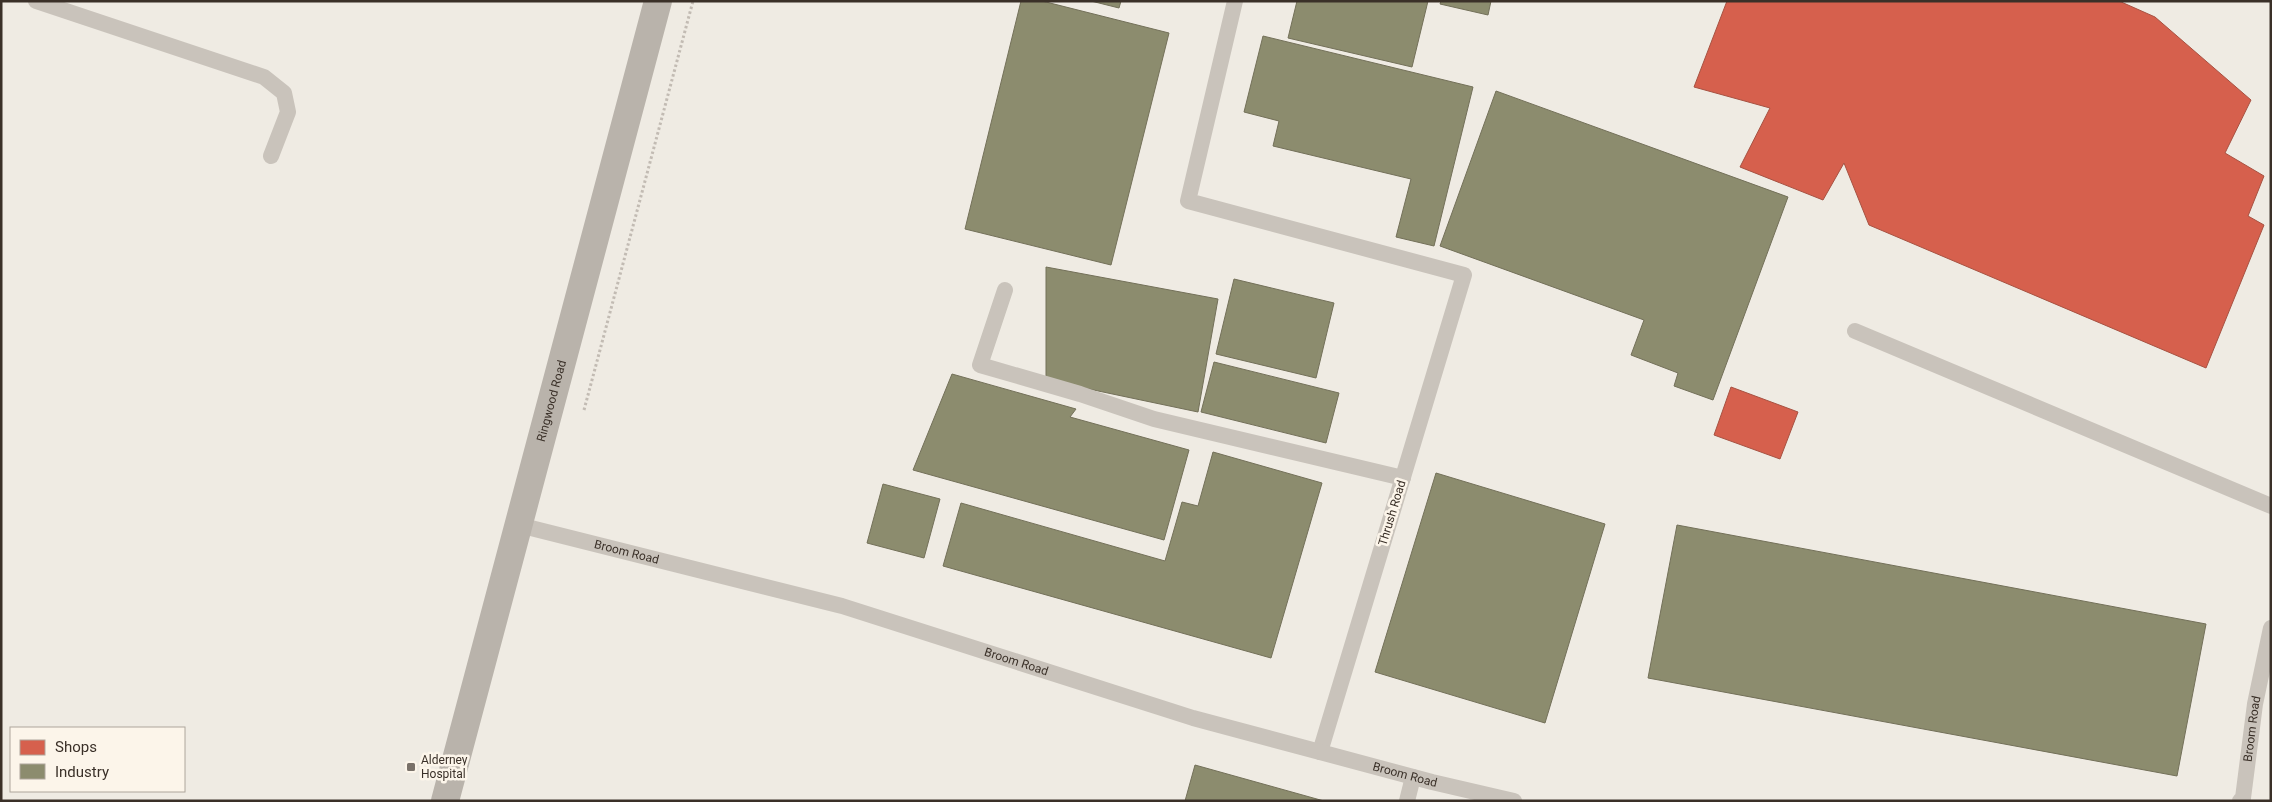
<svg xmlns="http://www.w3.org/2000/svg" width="2272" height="802" font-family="Roboto,sans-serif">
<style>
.shops{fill:#d6604d;stroke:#a75242}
.industry{fill:#8c8c6e;stroke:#737059}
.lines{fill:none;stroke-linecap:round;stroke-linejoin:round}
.path{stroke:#c2bbb3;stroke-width:3;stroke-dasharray:2.5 2.5;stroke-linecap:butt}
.service{stroke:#c9c3bb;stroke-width:16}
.secondary{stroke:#b9b3ab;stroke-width:28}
.poi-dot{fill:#797169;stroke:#fcf5ea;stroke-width:2}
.labels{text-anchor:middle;stroke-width:5;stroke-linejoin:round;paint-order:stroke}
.street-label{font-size:12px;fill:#3a3028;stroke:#fcf5ea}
.poi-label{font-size:12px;fill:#3a3028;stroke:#fcf5ea;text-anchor:start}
</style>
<rect width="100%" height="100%" fill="#efebe3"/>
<!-- shops -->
<g class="shops">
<path d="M 1727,1 L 2119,1 L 2155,17 L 2251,100 L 2225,153 L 2264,176 L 2248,216 L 2264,225 L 2206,368 L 1869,225 L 1844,163 L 1823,200 L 1740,167 L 1770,108 L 1694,87 Z"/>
<path d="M 1731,387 L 1798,412 L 1780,459 L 1714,435 Z"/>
</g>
<!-- industry -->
<g class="industry">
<path d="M 1021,1 L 1042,1 L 1169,33 L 1111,265 L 965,229 Z"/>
<path d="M 1091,1 L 1121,1 L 1119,8 Z"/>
<path d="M 1297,1 L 1428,1 L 1412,67 L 1288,38 Z"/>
<path d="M 1441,1 L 1491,1 L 1488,15 L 1440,4 Z"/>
<path d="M 1263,36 L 1473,87 L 1434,246 L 1396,237 L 1411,179 L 1273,146 L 1279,121 L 1244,112 Z"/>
<path d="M 1496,91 L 1788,197 L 1713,400 L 1674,386 L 1678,373 L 1631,355 L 1644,320 L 1440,246 Z"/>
<path d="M 1046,267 L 1218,299 L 1198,412 L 1046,380 Z"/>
<path d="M 1234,279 L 1334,303 L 1316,378 L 1216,354 Z"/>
<path d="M 1214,362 L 1339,393 L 1326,443 L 1201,412 Z"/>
<path d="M 952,374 L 1076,409 L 1070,417 L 1189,450 L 1164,540 L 913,470 Z"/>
<path d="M 1213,452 L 1322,483 L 1271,658 L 943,566 L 961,503 L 1165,561 L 1182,502 L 1198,506 Z"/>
<path d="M 1436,473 L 1605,524 L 1545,723 L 1375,672 Z"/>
<path d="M 883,484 L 940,499 L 924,558 L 867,543 Z"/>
<path d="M 1677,525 L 2206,624 L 2177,776 L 1648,678 Z"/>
<path d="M 1195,765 L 1324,801 L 1185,801 Z"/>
</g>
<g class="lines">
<!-- path -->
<path class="path" d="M 584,410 L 693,1"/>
<!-- service -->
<g class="service">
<path d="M 36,1 L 264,77 L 284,93 L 288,112 L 271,156"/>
<path d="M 1235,1 L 1188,201 L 1464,275 L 1320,752"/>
<path d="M 1005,290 L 980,365 L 1080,394 L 1154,419 L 1403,478"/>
<path d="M 1855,331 L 2271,506"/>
<path id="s1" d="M 519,525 L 842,606 L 1193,718 L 1432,782 L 1514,801"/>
<path d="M 1407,801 L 1413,777"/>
<path id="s2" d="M 2240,801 L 2243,798 L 2255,704 L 2271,628"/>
</g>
<!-- secondary -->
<path class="secondary" id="s3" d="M 445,801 L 658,1"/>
</g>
<!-- markers -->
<rect class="poi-dot" x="406" y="762" width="10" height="10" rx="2.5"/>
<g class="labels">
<!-- street labels -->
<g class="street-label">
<text dy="4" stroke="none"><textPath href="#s3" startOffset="414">Ringwood Road</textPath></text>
<text transform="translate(1392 513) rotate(-73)" y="4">Thrush Road</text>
<text dy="4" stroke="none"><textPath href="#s1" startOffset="111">Broom Road</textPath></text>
<text dy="4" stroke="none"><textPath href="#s1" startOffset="516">Broom Road</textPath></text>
<text dy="4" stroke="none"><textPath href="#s2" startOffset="74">Broom Road</textPath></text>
<text dy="4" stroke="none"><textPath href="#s1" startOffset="921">Broom Road</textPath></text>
</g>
<!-- poi labels -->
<g class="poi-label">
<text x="421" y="764">Alderney<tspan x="421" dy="14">Hospital</tspan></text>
</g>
</g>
<!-- border -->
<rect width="2272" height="802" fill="none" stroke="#3a3028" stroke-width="5"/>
<!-- legend -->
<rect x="10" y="727" width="175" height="65" fill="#fcf5ea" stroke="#aea69c"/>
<rect x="20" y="740" width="25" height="15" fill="#d6604d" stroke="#aea69c"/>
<text x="55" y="752" font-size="15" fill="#3a3028">Shops</text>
<rect x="20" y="764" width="25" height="15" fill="#8c8c6e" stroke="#aea69c"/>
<text x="55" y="777" font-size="15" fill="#3a3028">Industry</text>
</svg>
